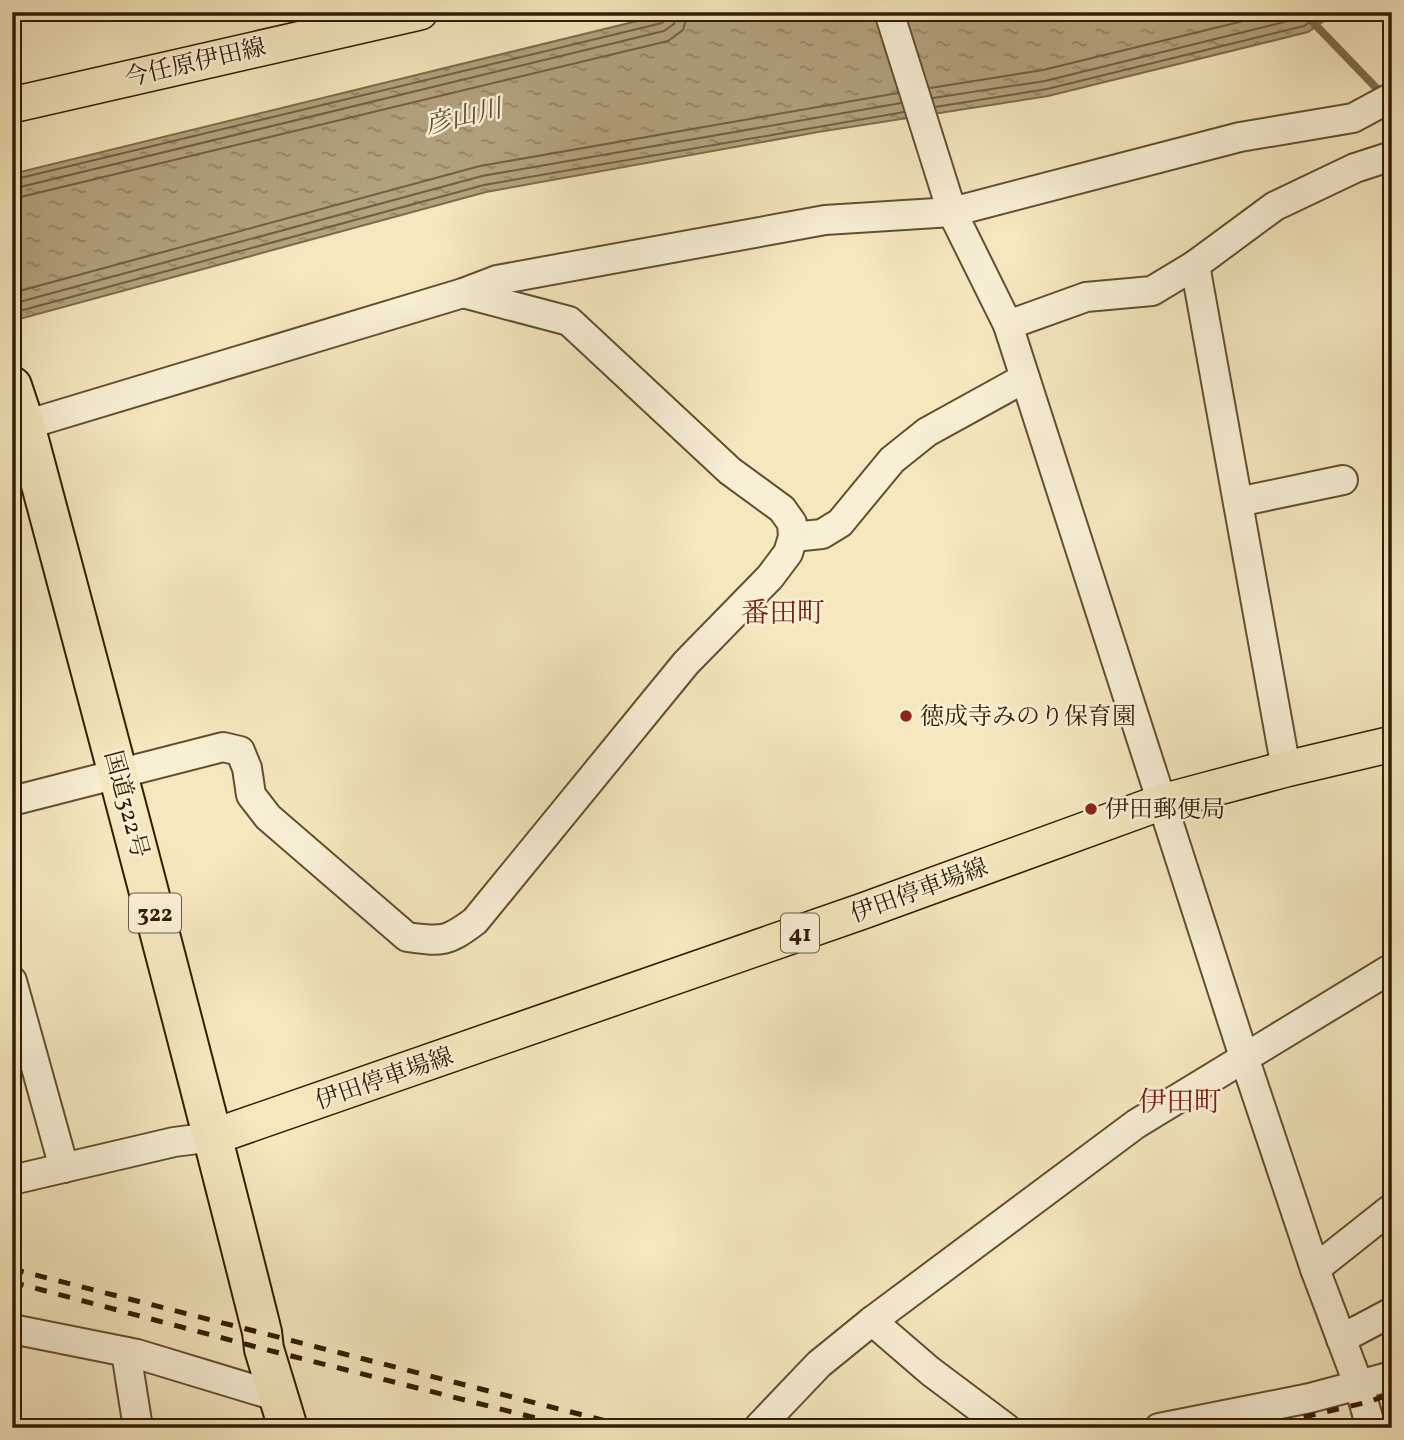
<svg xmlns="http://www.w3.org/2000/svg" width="1404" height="1440" font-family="Vollkorn,'Noto Serif JP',serif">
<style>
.water{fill:url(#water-ripples);stroke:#7f6c4c;stroke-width:2}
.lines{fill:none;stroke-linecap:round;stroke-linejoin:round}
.shore{stroke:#725f40;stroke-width:2}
.stream{stroke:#7f6c4c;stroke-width:8}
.minor-casing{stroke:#634f30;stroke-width:32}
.major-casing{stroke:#321c01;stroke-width:38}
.highway-casing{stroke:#321c01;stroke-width:42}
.minor{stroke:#f8efd5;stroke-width:28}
.major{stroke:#f5e7be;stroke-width:35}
.highway{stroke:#f5e7be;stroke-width:38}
.rail{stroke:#321c01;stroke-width:5;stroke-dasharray:12 12;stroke-linecap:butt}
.poi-dot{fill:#8f2418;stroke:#f8efd5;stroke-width:2.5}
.labels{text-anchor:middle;stroke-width:5;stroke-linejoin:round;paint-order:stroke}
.shield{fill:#f8efd5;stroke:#6d5b41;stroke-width:2}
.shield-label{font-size:23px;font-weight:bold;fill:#321c01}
.street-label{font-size:24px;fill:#321c01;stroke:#f8efd5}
.poi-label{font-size:24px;fill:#321c01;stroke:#f8efd5;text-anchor:start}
.water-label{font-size:26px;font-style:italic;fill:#5f4b2d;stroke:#f8efd5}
.quarter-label{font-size:28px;fill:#7a1f14;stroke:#f8efd5}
</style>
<defs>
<pattern id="water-ripples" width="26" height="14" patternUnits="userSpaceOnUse" patternTransform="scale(1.75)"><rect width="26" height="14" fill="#b3a27e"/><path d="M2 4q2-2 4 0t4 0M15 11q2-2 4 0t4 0" fill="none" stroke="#928365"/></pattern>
</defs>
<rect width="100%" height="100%" fill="#f5e7be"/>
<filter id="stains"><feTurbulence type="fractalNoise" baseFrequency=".00286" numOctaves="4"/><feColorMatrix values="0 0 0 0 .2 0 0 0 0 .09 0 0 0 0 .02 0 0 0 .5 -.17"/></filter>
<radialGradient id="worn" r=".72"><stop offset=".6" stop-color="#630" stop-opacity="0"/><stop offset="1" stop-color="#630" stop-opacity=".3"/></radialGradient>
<!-- water -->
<path class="water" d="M 674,12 L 1337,12 L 1308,32 L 1048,96 L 818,132 L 486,192 L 12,321 L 12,174 Z"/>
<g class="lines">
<!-- shore -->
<g class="shore">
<path d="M 930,88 L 1043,70 L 1280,12"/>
<path d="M 933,98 L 1045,81 L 1300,18 L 1309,12"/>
<path d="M 935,107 L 1047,89 L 1304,26 L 1324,12"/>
<path d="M 12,180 L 662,23 L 667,19 L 668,12"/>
<path d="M 12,189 L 664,31 L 674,24 L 677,12"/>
<path d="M 12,199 L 668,41 L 683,30 L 688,12"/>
<path d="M 12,293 L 480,166 L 898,93"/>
<path d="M 12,304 L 482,176 L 901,103"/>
<path d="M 12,313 L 484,185 L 904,112"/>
</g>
<!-- stream -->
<path class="stream" d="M 1303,12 L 1385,97"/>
<!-- minor casing -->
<g class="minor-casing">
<g id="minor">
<path d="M 889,12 L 952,212 L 1008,325 L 1244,1057 L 1315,1269 L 1359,1386 L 1371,1428"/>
<path d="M 1195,265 L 1286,769"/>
<path d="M 1008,325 L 1086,297 L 1152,291 L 1195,265 L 1275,206 L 1355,168 L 1392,156"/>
<path d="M 12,429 L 463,293 L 497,280 L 825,220 L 952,212 L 1240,137 L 1353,118 L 1392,97"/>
<path d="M 1238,502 L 1343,480"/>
<path d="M 793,537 L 822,534 L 840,523 L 892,460 L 927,432 L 1025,378"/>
<path d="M 12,801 L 223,747 L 240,751 L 247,768 L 251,795 L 268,817 L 407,937 C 442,942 447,942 475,921 L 686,663 L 770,577 L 788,553 L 793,537 L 792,523 L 782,509 L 730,471 L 569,321 L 463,293"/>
<path d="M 12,981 L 64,1168"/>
<path d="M 12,1180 L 174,1142 L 213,1137"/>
<path d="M 1315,1269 L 1392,1208"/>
<path d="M 872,1321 L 930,1371 L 1006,1428"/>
<path d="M 12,1329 L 137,1354 L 279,1397"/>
<path d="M 1341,1339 L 1392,1312"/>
<path d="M 126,1352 L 138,1428"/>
<path d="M 758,1428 L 819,1364 L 872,1321 L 1136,1124 L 1392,968"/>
<path d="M 1159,1428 L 1310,1398 L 1392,1376"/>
</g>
</g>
<!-- major casing -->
<g class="major-casing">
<g id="major">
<path d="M 12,105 L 420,12"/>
<path d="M 213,1137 L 863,911 L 1162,802 L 1286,769 L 1392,744"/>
</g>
</g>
<!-- highway casing -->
<g class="highway-casing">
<path id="highway" d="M 12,386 L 25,425 C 106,727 186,1029 262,1332 L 264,1349 L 288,1428"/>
</g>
<!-- minor -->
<use href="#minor" class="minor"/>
<!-- major -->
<use href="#major" class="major"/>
<!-- highway -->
<use href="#highway" class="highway"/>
<!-- rail -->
<g class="rail">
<path d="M 12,1269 L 606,1421 L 644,1428"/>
<path d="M 12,1282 L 264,1349 L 575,1428"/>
<path d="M 1257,1428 L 1364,1403 L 1392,1394"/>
<path d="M 1359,1428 L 1392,1418"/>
</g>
</g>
<!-- markers -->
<g class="poi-dot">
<circle cx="906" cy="716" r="7"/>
<circle cx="1091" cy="809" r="7"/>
</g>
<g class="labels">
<!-- shield labels -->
<g class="shield">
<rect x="129" y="893.5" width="52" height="39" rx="5"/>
<rect x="781" y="913.5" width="38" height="39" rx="5"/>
</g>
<g class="shield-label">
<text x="155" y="921">322</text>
<text x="800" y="941">41</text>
</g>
<!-- street labels -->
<g class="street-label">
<text transform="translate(195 62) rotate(-13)" y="8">今任原伊田線</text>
<text transform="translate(127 804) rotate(75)" y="8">国道322号</text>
<text transform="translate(919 890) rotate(-20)" y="8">伊田停車場線</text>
<text transform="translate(384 1078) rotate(-19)" y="8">伊田停車場線</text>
</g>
<!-- poi labels -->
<g class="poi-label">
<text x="920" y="724">徳成寺みのり保育園</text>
<text x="1105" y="817">伊田郵便局</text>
</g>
<!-- water labels -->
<g class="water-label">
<text transform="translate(463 116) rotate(-13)" y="9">彦山川</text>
</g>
<!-- quarter labels -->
<g class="quarter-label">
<text x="783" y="622">番田町</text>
<text x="1180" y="1111">伊田町</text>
</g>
</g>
<!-- margin -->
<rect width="1404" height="1440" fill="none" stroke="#f5e7be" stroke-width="42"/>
<rect x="14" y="14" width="1376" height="1412" fill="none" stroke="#321c01" stroke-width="3.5"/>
<rect x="21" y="21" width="1362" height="1398" fill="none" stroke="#321c01" stroke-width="2"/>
<rect width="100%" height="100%" filter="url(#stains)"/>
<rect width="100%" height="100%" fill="url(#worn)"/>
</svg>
